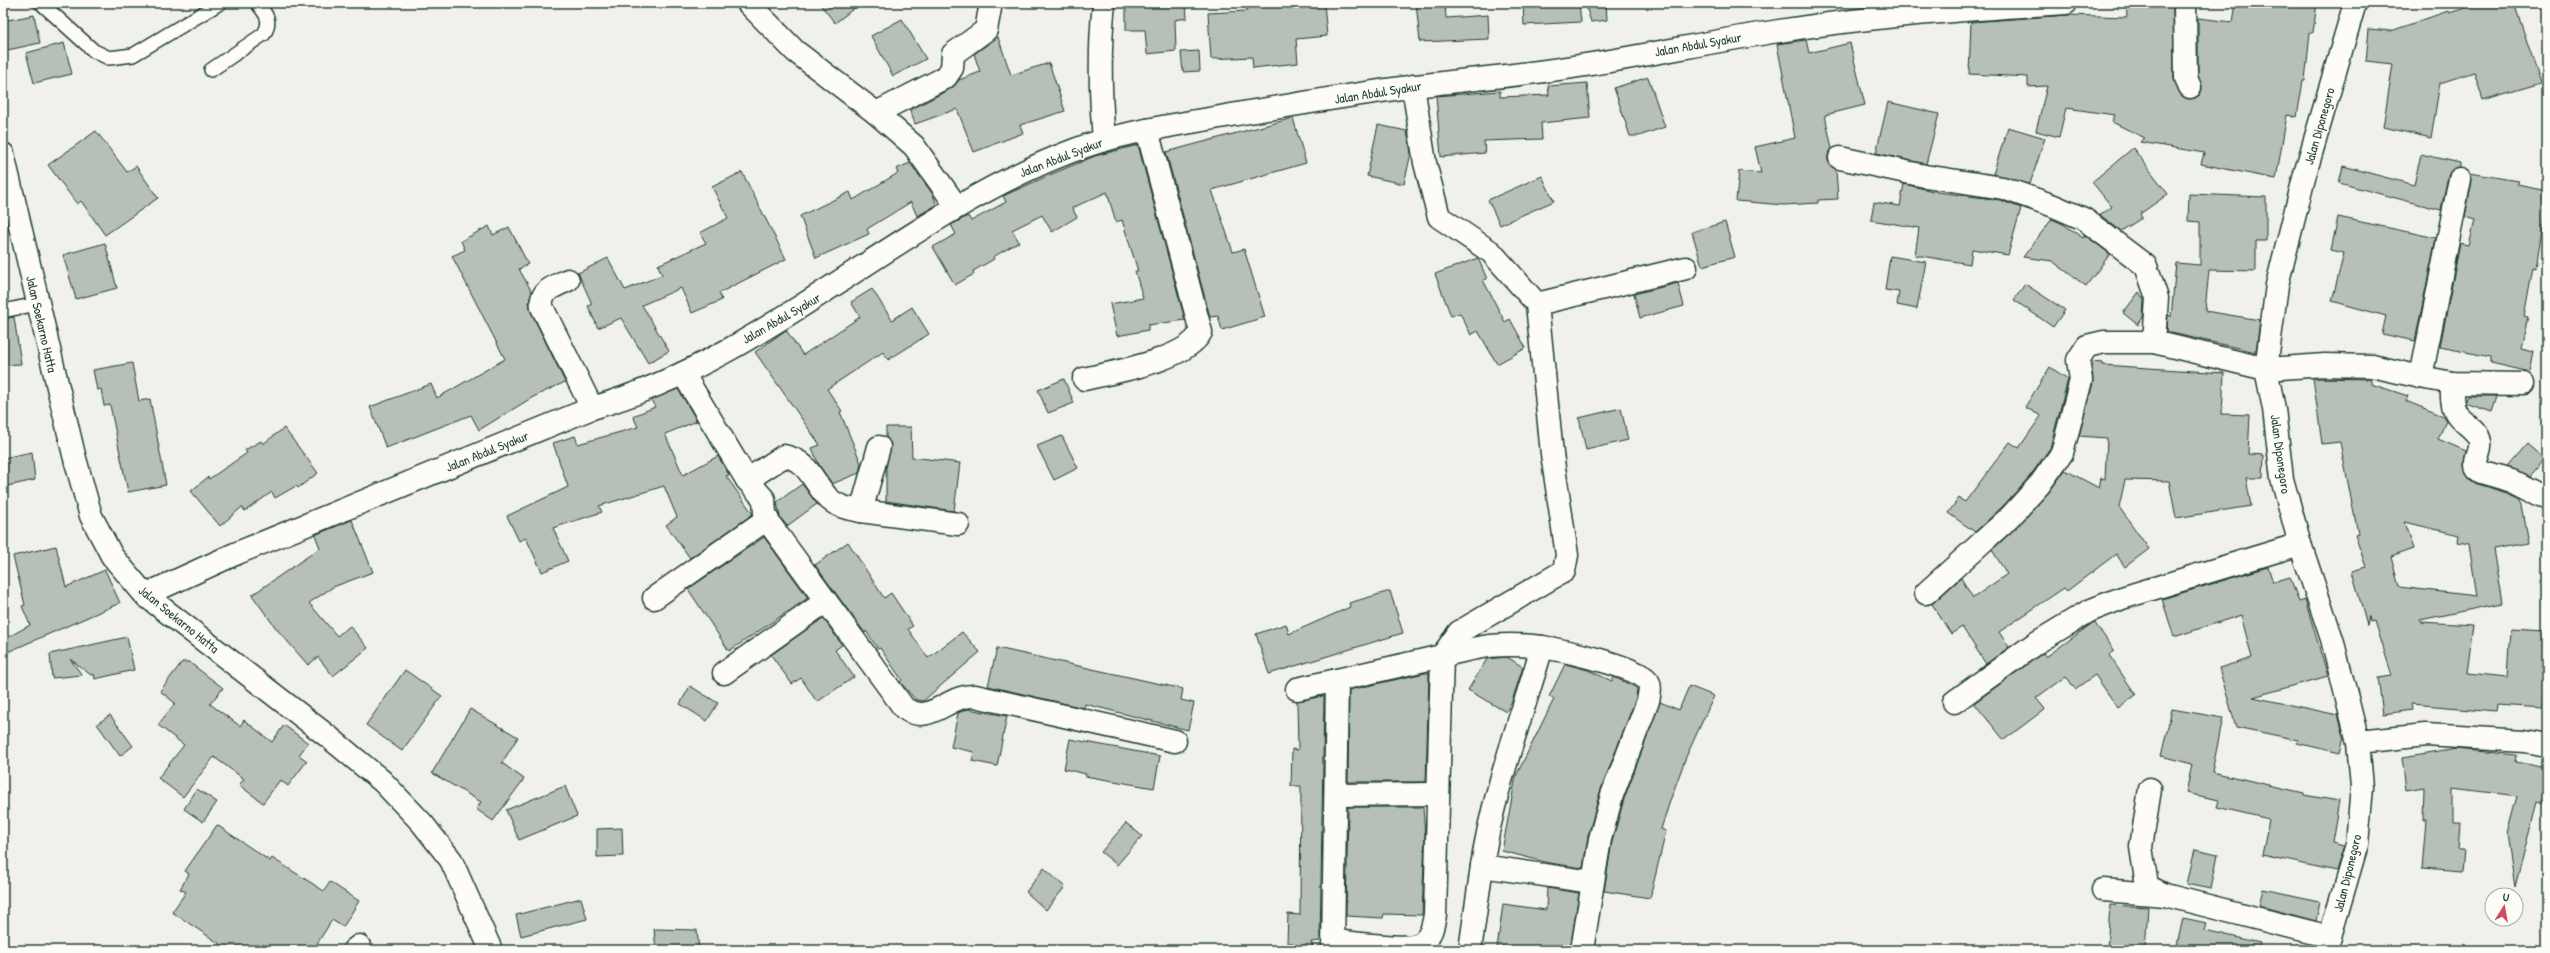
<svg xmlns="http://www.w3.org/2000/svg" width="2550" height="953" font-family="'Patrick Hand',sans-serif">
<style>
.building{fill:#b6bfb8;stroke:#1f3d34;fill-rule:evenodd}
.lines{fill:none;stroke-linecap:round;stroke-linejoin:round}
.lane-casing{stroke:#1f3d34;stroke-width:16}
.street-casing{stroke:#1f3d34;stroke-width:25}
.secondary-casing{stroke:#1f3d34;stroke-width:25}
.lane{stroke:#fdfcf7;stroke-width:13}
.street{stroke:#fdfcf7;stroke-width:22}
.secondary{stroke:#fdfcf7;stroke-width:22}
.labels{text-anchor:middle;stroke-width:3.5;stroke-linejoin:round;paint-order:stroke}
.street-label{font-size:13px;fill:#1f3d34;stroke:#fdfcf7}
</style>
<rect width="100%" height="100%" fill="#f0f1eb"/>
<filter id="ink" filterUnits="userSpaceOnUse"><feTurbulence type="fractalNoise" baseFrequency=".025" numOctaves="2"/><feDisplacementMap in="SourceGraphic" scale="8" xChannelSelector="R" yChannelSelector="G"/><feConvolveMatrix kernelMatrix="1 2 1 2 8 2 1 2 1" color-interpolation-filters="sRGB"/></filter>
<g filter="url(#ink)">
<!-- building -->
<g class="building">
<path d="M 819,3 L 861,3 L 835,23 Z"/>
<path d="M 1126,3 L 1186,3 L 1187,18 L 1175,20 L 1176,51 L 1147,54 L 1145,30 L 1126,30 Z"/>
<path d="M 1246,3 L 1324,3 L 1327,36 L 1296,39 L 1298,63 L 1253,68 L 1252,57 L 1211,59 L 1208,13 L 1247,11 Z"/>
<path d="M 1416,3 L 1445,3 L 1446,18 L 1488,15 L 1489,39 L 1420,42 Z"/>
<path d="M 1523,3 L 1579,3 L 1581,22 L 1524,25 Z"/>
<path d="M 1585,3 L 1606,3 L 1607,20 L 1591,22 Z"/>
<path d="M 2126,3 L 2173,3 L 2174,78 L 2179,92 L 2189,99 L 2200,95 L 2202,89 L 2198,75 L 2198,18 L 2233,22 L 2236,3 L 2264,8 L 2265,3 L 2317,3 L 2313,33 L 2310,33 L 2305,81 L 2303,81 L 2297,117 L 2287,115 L 2276,179 L 2201,164 L 2204,153 L 2140,142 L 2145,138 L 2112,122 L 2115,115 L 2066,108 L 2059,137 L 2036,131 L 2047,86 L 2028,87 L 2028,77 L 1969,74 L 1971,22 L 2068,15 L 2127,17 Z"/>
<path d="M 2482,3 L 2514,3 L 2541,83 L 2483,100 L 2474,72 L 2440,83 L 2431,138 L 2383,127 L 2393,64 L 2366,61 L 2369,29 L 2391,31 L 2448,11 L 2449,13 Z"/>
<path d="M 34,15 L 40,43 L 3,51 L 3,21 Z"/>
<path d="M 902,19 L 926,59 L 893,76 L 871,36 Z"/>
<path d="M 998,37 L 1011,75 L 1049,63 L 1065,111 L 1020,125 L 1023,133 L 974,152 L 957,109 L 915,124 L 910,110 L 952,88 L 959,80 L 980,72 L 974,54 Z"/>
<path d="M 1806,40 L 1809,53 L 1850,43 L 1865,105 L 1825,115 L 1832,149 L 1828,155 L 1828,161 L 1836,170 L 1838,199 L 1818,200 L 1818,203 L 1784,205 L 1736,201 L 1739,171 L 1761,173 L 1755,147 L 1795,138 L 1777,44 Z"/>
<path d="M 64,43 L 72,74 L 34,83 L 26,53 Z"/>
<path d="M 1199,51 L 1200,71 L 1183,72 L 1181,52 Z"/>
<path d="M 1648,77 L 1665,127 L 1639,136 L 1630,136 L 1614,88 Z"/>
<path d="M 1587,83 L 1590,118 L 1541,123 L 1542,139 L 1484,141 L 1485,153 L 1441,157 L 1436,96 L 1500,91 L 1500,97 L 1549,95 L 1548,86 Z"/>
<path d="M 1888,102 L 1939,114 L 1926,164 L 1876,153 Z"/>
<path d="M 1293,118 L 1306,163 L 1212,190 L 1233,252 L 1244,249 L 1265,317 L 1222,330 L 1218,316 L 1210,317 L 1166,152 Z"/>
<path d="M 1378,125 L 1407,131 L 1411,153 L 1404,184 L 1367,176 Z"/>
<path d="M 2008,127 L 2045,138 L 2030,184 L 1993,174 Z"/>
<path d="M 96,131 L 127,172 L 136,166 L 158,198 L 105,235 L 81,201 L 77,204 L 48,165 Z"/>
<path d="M 1138,145 L 1185,320 L 1148,325 L 1148,330 L 1117,336 L 1110,304 L 1143,298 L 1135,271 L 1138,271 L 1122,220 L 1116,222 L 1107,192 L 1072,208 L 1077,217 L 1052,232 L 1042,215 L 1012,230 L 1019,242 L 993,257 L 994,259 L 973,271 L 974,274 L 955,285 L 933,247 L 956,234 L 951,225 L 968,216 L 971,221 L 1006,202 L 1003,196 L 1052,174 L 1095,156 Z"/>
<path d="M 2133,148 L 2168,194 L 2140,214 L 2142,218 L 2121,231 L 2100,215 L 2112,207 L 2092,182 Z"/>
<path d="M 2421,154 L 2460,163 L 2460,167 L 2451,171 L 2448,176 L 2441,210 L 2339,183 L 2343,166 L 2414,185 Z"/>
<path d="M 910,163 L 932,193 L 937,205 L 917,216 L 911,202 L 867,229 L 869,234 L 816,258 L 800,216 L 850,192 L 853,200 L 898,173 L 896,169 Z"/>
<path d="M 742,172 L 786,259 L 719,293 L 722,300 L 692,313 L 681,288 L 642,305 L 669,351 L 648,363 L 621,318 L 598,328 L 588,306 L 592,304 L 578,273 L 608,258 L 625,290 L 662,275 L 658,265 L 706,243 L 700,233 L 728,218 L 712,187 Z"/>
<path d="M 2470,173 L 2518,181 L 2517,184 L 2547,190 L 2547,224 L 2543,223 L 2536,268 L 2533,267 L 2524,316 L 2528,317 L 2521,348 L 2534,351 L 2530,372 L 2491,363 L 2491,357 L 2440,347 L 2460,243 L 2469,245 L 2475,220 L 2465,217 L 2472,181 Z"/>
<path d="M 1542,176 L 1554,201 L 1500,225 L 1488,200 Z"/>
<path d="M 1904,184 L 1937,192 L 2000,200 L 2021,208 L 2008,255 L 1972,249 L 1970,264 L 1915,255 L 1919,228 L 1871,220 L 1874,202 L 1900,206 Z"/>
<path d="M 2189,194 L 2266,197 L 2266,241 L 2256,241 L 2256,271 L 2209,270 L 2205,311 L 2260,320 L 2256,352 L 2167,332 L 2168,314 L 2171,317 L 2176,263 L 2200,265 L 2200,222 L 2188,221 Z"/>
<path d="M 2338,217 L 2436,238 L 2415,341 L 2382,334 L 2386,316 L 2332,301 L 2344,253 L 2331,250 Z"/>
<path d="M 2052,219 L 2063,224 L 2083,238 L 2085,235 L 2110,254 L 2086,286 L 2052,261 L 2023,257 Z"/>
<path d="M 1725,222 L 1735,257 L 1702,266 L 1692,232 Z"/>
<path d="M 489,226 L 493,235 L 509,227 L 528,264 L 519,269 L 532,292 L 529,302 L 531,312 L 565,382 L 533,397 L 479,430 L 471,415 L 386,448 L 370,407 L 431,384 L 437,398 L 505,359 L 452,256 L 465,250 L 461,241 Z"/>
<path d="M 105,243 L 117,288 L 76,299 L 63,255 Z"/>
<path d="M 1890,256 L 1926,262 L 1917,309 L 1897,305 L 1899,292 L 1885,290 Z"/>
<path d="M 1478,258 L 1487,279 L 1483,280 L 1505,322 L 1510,319 L 1526,348 L 1497,364 L 1478,331 L 1471,335 L 1460,313 L 1451,316 L 1435,274 Z"/>
<path d="M 1678,283 L 1684,306 L 1640,318 L 1634,294 Z"/>
<path d="M 2025,284 L 2065,310 L 2053,327 L 2014,300 Z"/>
<path d="M 872,289 L 892,320 L 912,307 L 929,334 L 888,360 L 883,352 L 827,389 L 842,411 L 840,412 L 861,463 L 859,473 L 832,484 L 819,465 L 812,448 L 820,445 L 755,352 L 786,330 L 803,355 L 860,317 L 851,302 Z"/>
<path d="M 2139,292 L 2144,300 L 2143,317 L 2138,325 L 2123,313 Z"/>
<path d="M 14,317 L 21,364 L 3,365 L 3,319 Z"/>
<path d="M 2092,362 L 2103,363 L 2103,365 L 2224,373 L 2222,414 L 2250,415 L 2248,454 L 2264,455 L 2263,478 L 2246,478 L 2251,506 L 2176,518 L 2169,481 L 2125,480 L 2119,507 L 2149,549 L 2125,567 L 2116,554 L 2067,591 L 2064,588 L 1999,632 L 2009,647 L 1986,664 L 1962,627 L 1951,634 L 1932,604 L 1961,578 L 1973,598 L 2007,574 L 1992,550 L 2020,524 L 2049,492 L 2065,470 L 2099,488 L 2101,478 L 2105,479 L 2107,438 L 2079,436 L 2093,383 Z"/>
<path d="M 132,363 L 139,401 L 150,399 L 166,485 L 128,492 L 110,405 L 104,406 L 101,389 L 97,390 L 93,370 Z"/>
<path d="M 2050,367 L 2068,379 L 2050,448 L 2030,476 L 2002,507 L 1975,532 L 1948,513 L 1959,498 L 1965,502 L 2010,442 L 2019,448 L 2041,416 L 2025,407 Z"/>
<path d="M 2313,378 L 2371,379 L 2371,384 L 2408,396 L 2406,401 L 2443,416 L 2446,421 L 2438,439 L 2466,451 L 2464,465 L 2469,479 L 2477,484 L 2507,493 L 2520,499 L 2528,543 L 2493,549 L 2502,603 L 2420,620 L 2420,622 L 2473,625 L 2467,673 L 2507,677 L 2510,628 L 2546,630 L 2542,708 L 2497,705 L 2496,711 L 2411,704 L 2412,710 L 2383,714 L 2378,678 L 2392,676 L 2375,621 L 2370,622 L 2369,616 L 2367,626 L 2352,571 L 2366,567 L 2355,535 L 2358,534 L 2340,442 L 2322,444 ZM 2405,522 L 2459,535 L 2458,543 L 2469,545 L 2477,596 L 2399,587 L 2391,557 L 2414,549 Z"/>
<path d="M 1064,379 L 1074,403 L 1048,413 L 1038,390 Z"/>
<path d="M 678,389 L 697,421 L 665,434 L 683,475 L 718,456 L 729,475 L 726,476 L 753,514 L 690,558 L 666,525 L 677,517 L 664,486 L 599,506 L 602,512 L 553,528 L 568,561 L 542,572 L 526,538 L 519,541 L 507,516 L 568,487 L 553,443 L 575,436 L 578,444 L 638,427 L 633,416 L 655,407 L 651,400 Z"/>
<path d="M 2468,396 L 2495,396 L 2497,397 L 2492,412 L 2465,403 Z"/>
<path d="M 1621,408 L 1628,440 L 1586,450 L 1579,418 Z"/>
<path d="M 886,427 L 911,427 L 912,457 L 960,463 L 954,511 L 886,501 L 886,468 L 891,444 L 886,437 Z"/>
<path d="M 284,428 L 318,473 L 298,488 L 296,486 L 275,498 L 272,492 L 245,511 L 242,507 L 220,526 L 191,491 L 208,477 L 209,479 L 247,453 L 245,450 L 261,441 L 263,444 Z"/>
<path d="M 1062,436 L 1078,468 L 1054,480 L 1037,446 Z"/>
<path d="M 2527,444 L 2544,459 L 2529,476 L 2507,467 Z"/>
<path d="M 32,452 L 35,480 L 3,487 L 3,458 Z"/>
<path d="M 802,484 L 817,504 L 787,526 L 780,517 L 777,502 Z"/>
<path d="M 352,520 L 373,572 L 333,587 L 309,603 L 337,636 L 350,626 L 368,648 L 333,676 L 318,657 L 308,665 L 275,627 L 252,595 L 320,548 L 315,535 Z"/>
<path d="M 764,537 L 808,598 L 729,651 L 688,589 Z"/>
<path d="M 848,542 L 884,598 L 891,593 L 913,626 L 908,629 L 928,658 L 962,632 L 980,652 L 923,701 L 916,700 L 900,682 L 902,680 L 880,648 L 878,649 L 866,631 L 865,633 L 815,565 Z"/>
<path d="M 56,546 L 66,587 L 105,570 L 120,603 L 3,654 L 3,640 L 30,625 L 22,606 L 25,605 L 13,556 Z"/>
<path d="M 2268,567 L 2273,582 L 2290,577 L 2299,602 L 2305,600 L 2328,676 L 2253,697 L 2338,715 L 2344,736 L 2340,753 L 2297,743 L 2298,740 L 2236,727 L 2219,668 L 2252,658 L 2241,615 L 2174,637 L 2162,599 Z"/>
<path d="M 1390,591 L 1403,633 L 1269,674 L 1256,634 L 1286,624 L 1289,634 L 1350,607 L 1349,603 Z"/>
<path d="M 823,618 L 842,645 L 835,650 L 854,677 L 817,702 L 801,678 L 792,684 L 771,655 Z"/>
<path d="M 2094,622 L 2115,651 L 2109,655 L 2136,695 L 2118,708 L 2095,675 L 2075,689 L 2066,676 L 2036,698 L 2045,709 L 2004,740 L 1974,703 L 2043,653 L 2046,657 Z"/>
<path d="M 127,637 L 134,670 L 95,679 L 94,674 L 91,675 L 70,659 L 82,675 L 52,678 L 50,654 Z"/>
<path d="M 997,648 L 1183,689 L 1181,700 L 1194,703 L 1188,730 L 1085,704 L 1084,708 L 988,686 Z"/>
<path d="M 1507,657 L 1523,667 L 1512,701 L 1506,712 L 1468,690 L 1487,659 Z"/>
<path d="M 182,662 L 189,662 L 223,688 L 210,704 L 240,726 L 244,720 L 272,742 L 284,725 L 308,743 L 299,755 L 307,761 L 288,786 L 280,780 L 263,803 L 239,785 L 244,779 L 214,757 L 183,797 L 158,778 L 184,745 L 158,725 L 175,703 L 160,691 Z"/>
<path d="M 1565,664 L 1588,670 L 1612,681 L 1614,677 L 1637,688 L 1636,698 L 1600,792 L 1588,836 L 1583,868 L 1549,863 L 1502,851 L 1516,776 L 1554,699 L 1549,697 Z"/>
<path d="M 405,670 L 442,696 L 402,751 L 366,725 Z"/>
<path d="M 1425,673 L 1429,673 L 1426,782 L 1348,782 L 1349,690 Z"/>
<path d="M 690,686 L 718,703 L 707,721 L 680,704 Z"/>
<path d="M 1689,686 L 1714,696 L 1686,757 L 1671,798 L 1661,829 L 1666,831 L 1650,898 L 1604,891 L 1612,842 L 1624,799 L 1660,702 L 1679,710 Z"/>
<path d="M 1324,696 L 1320,941 L 1311,942 L 1314,950 L 1296,950 L 1293,943 L 1287,943 L 1288,914 L 1300,915 L 1301,786 L 1291,786 L 1292,749 L 1298,750 L 1297,701 Z"/>
<path d="M 470,709 L 518,737 L 502,763 L 524,779 L 493,821 L 476,809 L 481,802 L 432,773 Z"/>
<path d="M 968,709 L 1007,716 L 997,766 L 972,761 L 974,752 L 951,747 L 958,713 Z"/>
<path d="M 2172,709 L 2223,718 L 2212,772 L 2304,793 L 2304,795 L 2339,801 L 2332,842 L 2344,845 L 2336,871 L 2262,855 L 2269,819 L 2217,807 L 2219,800 L 2186,793 L 2192,764 L 2161,756 Z"/>
<path d="M 110,715 L 133,746 L 120,756 L 97,724 Z"/>
<path d="M 1070,739 L 1160,756 L 1154,788 L 1085,776 L 1086,774 L 1064,769 Z"/>
<path d="M 2456,749 L 2517,755 L 2516,762 L 2547,768 L 2547,805 L 2537,802 L 2515,887 L 2507,834 L 2517,796 L 2452,788 L 2452,823 L 2460,823 L 2458,850 L 2464,850 L 2462,872 L 2422,869 L 2426,820 L 2423,820 L 2424,787 L 2406,790 L 2402,758 Z"/>
<path d="M 565,786 L 577,816 L 519,840 L 506,810 Z"/>
<path d="M 197,789 L 217,802 L 203,822 L 184,809 Z"/>
<path d="M 1348,807 L 1423,807 L 1425,836 L 1422,915 L 1384,914 L 1383,918 L 1346,916 Z"/>
<path d="M 1126,823 L 1142,836 L 1117,865 L 1101,852 Z"/>
<path d="M 217,825 L 270,861 L 272,858 L 324,891 L 330,882 L 359,901 L 343,927 L 332,920 L 313,950 L 229,950 L 172,912 L 186,892 L 180,889 L 189,874 L 185,871 Z"/>
<path d="M 622,828 L 623,856 L 597,857 L 597,829 Z"/>
<path d="M 2195,849 L 2218,854 L 2211,889 L 2187,884 Z"/>
<path d="M 1044,868 L 1065,887 L 1046,910 L 1026,892 Z"/>
<path d="M 1547,888 L 1579,893 L 1570,950 L 1497,948 L 1503,904 L 1546,910 Z"/>
<path d="M 2263,889 L 2320,901 L 2316,921 L 2259,906 Z"/>
<path d="M 581,898 L 587,919 L 521,936 L 516,915 Z"/>
<path d="M 2110,905 L 2148,907 L 2145,950 L 2107,950 Z"/>
<path d="M 2183,918 L 2207,923 L 2205,930 L 2260,943 L 2259,950 L 2176,950 Z"/>
<path d="M 654,929 L 697,930 L 699,950 L 656,950 Z"/>
</g>
<g class="lines">
<!-- lane casing -->
<g class="lane-casing">
<g id="lane">
<path d="M 41,3 L 94,51 L 109,58 L 133,55 L 220,3"/>
<path d="M 211,70 L 264,34 C 272,20 266,14 257,3"/>
<path d="M 3,311 L 37,304"/>
</g>
</g>
<!-- street casing -->
<g class="street-casing">
<g id="street">
<path d="M 748,3 L 795,51 L 876,113 L 914,146 L 957,207"/>
<path d="M 1104,3 C 1099,49 1100,93 1104,140"/>
<path d="M 2185,3 L 2186,78 L 2190,87"/>
<path d="M 1413,86 L 1425,163 L 1439,217 L 1491,252 L 1537,304 L 1552,454 L 1567,555 L 1564,571 L 1459,632 L 1442,656"/>
<path d="M 876,113 L 946,77 L 952,68 L 953,54 L 986,30 L 991,3"/>
<path d="M 1840,158 L 1925,176 L 2003,188 L 2054,206 L 2084,219 L 2146,266 L 2157,298 L 2154,342"/>
<path d="M 568,280 C 556,286 539,290 542,307 L 592,408"/>
<path d="M 1537,304 L 1686,268"/>
<path d="M 684,375 L 747,480 L 764,499 L 765,513 L 769,523 L 904,708 C 930,727 948,694 975,696 L 1175,741"/>
<path d="M 2421,377 L 2452,383 L 2523,384"/>
<path d="M 1084,379 C 1114,372 1187,360 1201,332 L 1147,130"/>
<path d="M 2452,383 C 2452,392 2451,403 2455,411 C 2460,423 2478,428 2480,442 C 2482,452 2473,458 2477,469 L 2481,472 L 2512,481 L 2547,499"/>
<path d="M 747,480 L 784,456 C 809,460 813,483 829,499 C 838,507 850,509 861,511 L 879,447"/>
<path d="M 861,511 L 958,524"/>
<path d="M 1926,593 L 2011,516 L 2040,484 L 2062,453 L 2081,380 L 2078,360 L 2087,346 L 2104,342 L 2154,342 L 2266,369 L 2325,365 L 2372,366 L 2421,377 L 2460,179"/>
<path d="M 654,598 L 767,519"/>
<path d="M 1442,656 C 1480,646 1502,642 1542,647"/>
<path d="M 724,673 L 826,601"/>
<path d="M 1297,689 L 1337,680 L 1333,950"/>
<path d="M 1954,702 L 2036,643 L 2089,611 L 2122,598 L 2300,544"/>
<path d="M 2358,742 L 2426,735 L 2524,741 L 2547,745"/>
<path d="M 2150,789 L 2141,847 L 2147,886 L 2165,895"/>
<path d="M 1336,795 L 1438,794"/>
<path d="M 1482,866 C 1493,791 1521,720 1542,647 C 1563,650 1634,666 1647,680 C 1652,685 1649,695 1648,701 L 1612,795 L 1600,839 L 1582,950"/>
<path d="M 2103,890 L 2165,895 L 2330,937"/>
<path d="M 1334,941 C 1351,942 1407,951 1420,944 C 1431,938 1433,926 1435,915 L 1442,656 L 1337,680"/>
<path d="M 354,950 L 359,946"/>
<path d="M 1470,950 L 1482,866 L 1592,882"/>
<path d="M 2326,950 L 2357,844 L 2362,787 L 2358,742 L 2332,639 L 2300,544 L 2282,479 L 2274,409 L 2266,369 L 2277,285 L 2305,174 L 2355,3"/>
</g>
</g>
<!-- secondary casing -->
<g class="secondary-casing">
<g id="secondary">
<path d="M 3,154 L 74,455 L 91,516 L 112,556 L 145,595 L 330,738 L 382,781 L 422,823 L 451,860 L 491,950"/>
<path d="M 145,595 L 235,554 L 592,408 C 770,357 901,216 1072,151 C 1123,131 1178,125 1231,115 C 1293,105 1355,94 1416,86 C 1471,79 1525,75 1579,66 C 1646,56 1712,41 1779,31 C 1874,16 1971,9 2066,3"/>
</g>
</g>
<!-- lane -->
<use href="#lane" class="lane"/>
<!-- street -->
<use href="#street" class="street"/>
<!-- secondary -->
<use href="#secondary" class="secondary"/>
</g>
</g>
<g class="labels">
<!-- street labels -->
<g class="street-label">
<text transform="translate(1698 44) rotate(-10)" y="5">Jalan Abdul Syakur</text>
<text transform="translate(1378 92) rotate(-9)" y="5">Jalan Abdul Syakur</text>
<text transform="translate(2319 126) rotate(-74)" y="5">Jalan Diponegoro</text>
<text transform="translate(1061 157) rotate(-21)" y="5">Jalan Abdul Syakur</text>
<text transform="translate(781 318) rotate(-30)" y="5">Jalan Abdul Syakur</text>
<text transform="translate(42 324) rotate(77)" y="5">Jalan Soekarno Hatta</text>
<text transform="translate(487 451) rotate(-22)" y="5">Jalan Abdul Syakur</text>
<text transform="translate(2281 454) rotate(82)" y="5">Jalan Diponegoro</text>
<text transform="translate(179 619) rotate(39)" y="5">Jalan Soekarno Hatta</text>
<text transform="translate(2347 873) rotate(-76)" y="5">Jalan Diponegoro</text>
</g>
</g>
<!-- margin -->
<rect width="2550" height="953" fill="none" stroke="#fdfcf7" stroke-width="16"/>
<rect x="8" y="8" width="2534" height="937" fill="none" stroke="#1f3d34" stroke-width="1.5" filter="url(#ink)"/>
<!-- north arrow -->
<g transform="translate(2504 907) rotate(11)"><circle r="19" fill="#fdfcf7" stroke="#a4b0a9"/>
<path d="M0-3L7 15L0 10L-7 15Z" fill="#d1495b"/>
<text y="-6" font-size="11" font-weight="bold" text-anchor="middle" fill="#1f3d34">U</text>
</g>
</svg>
